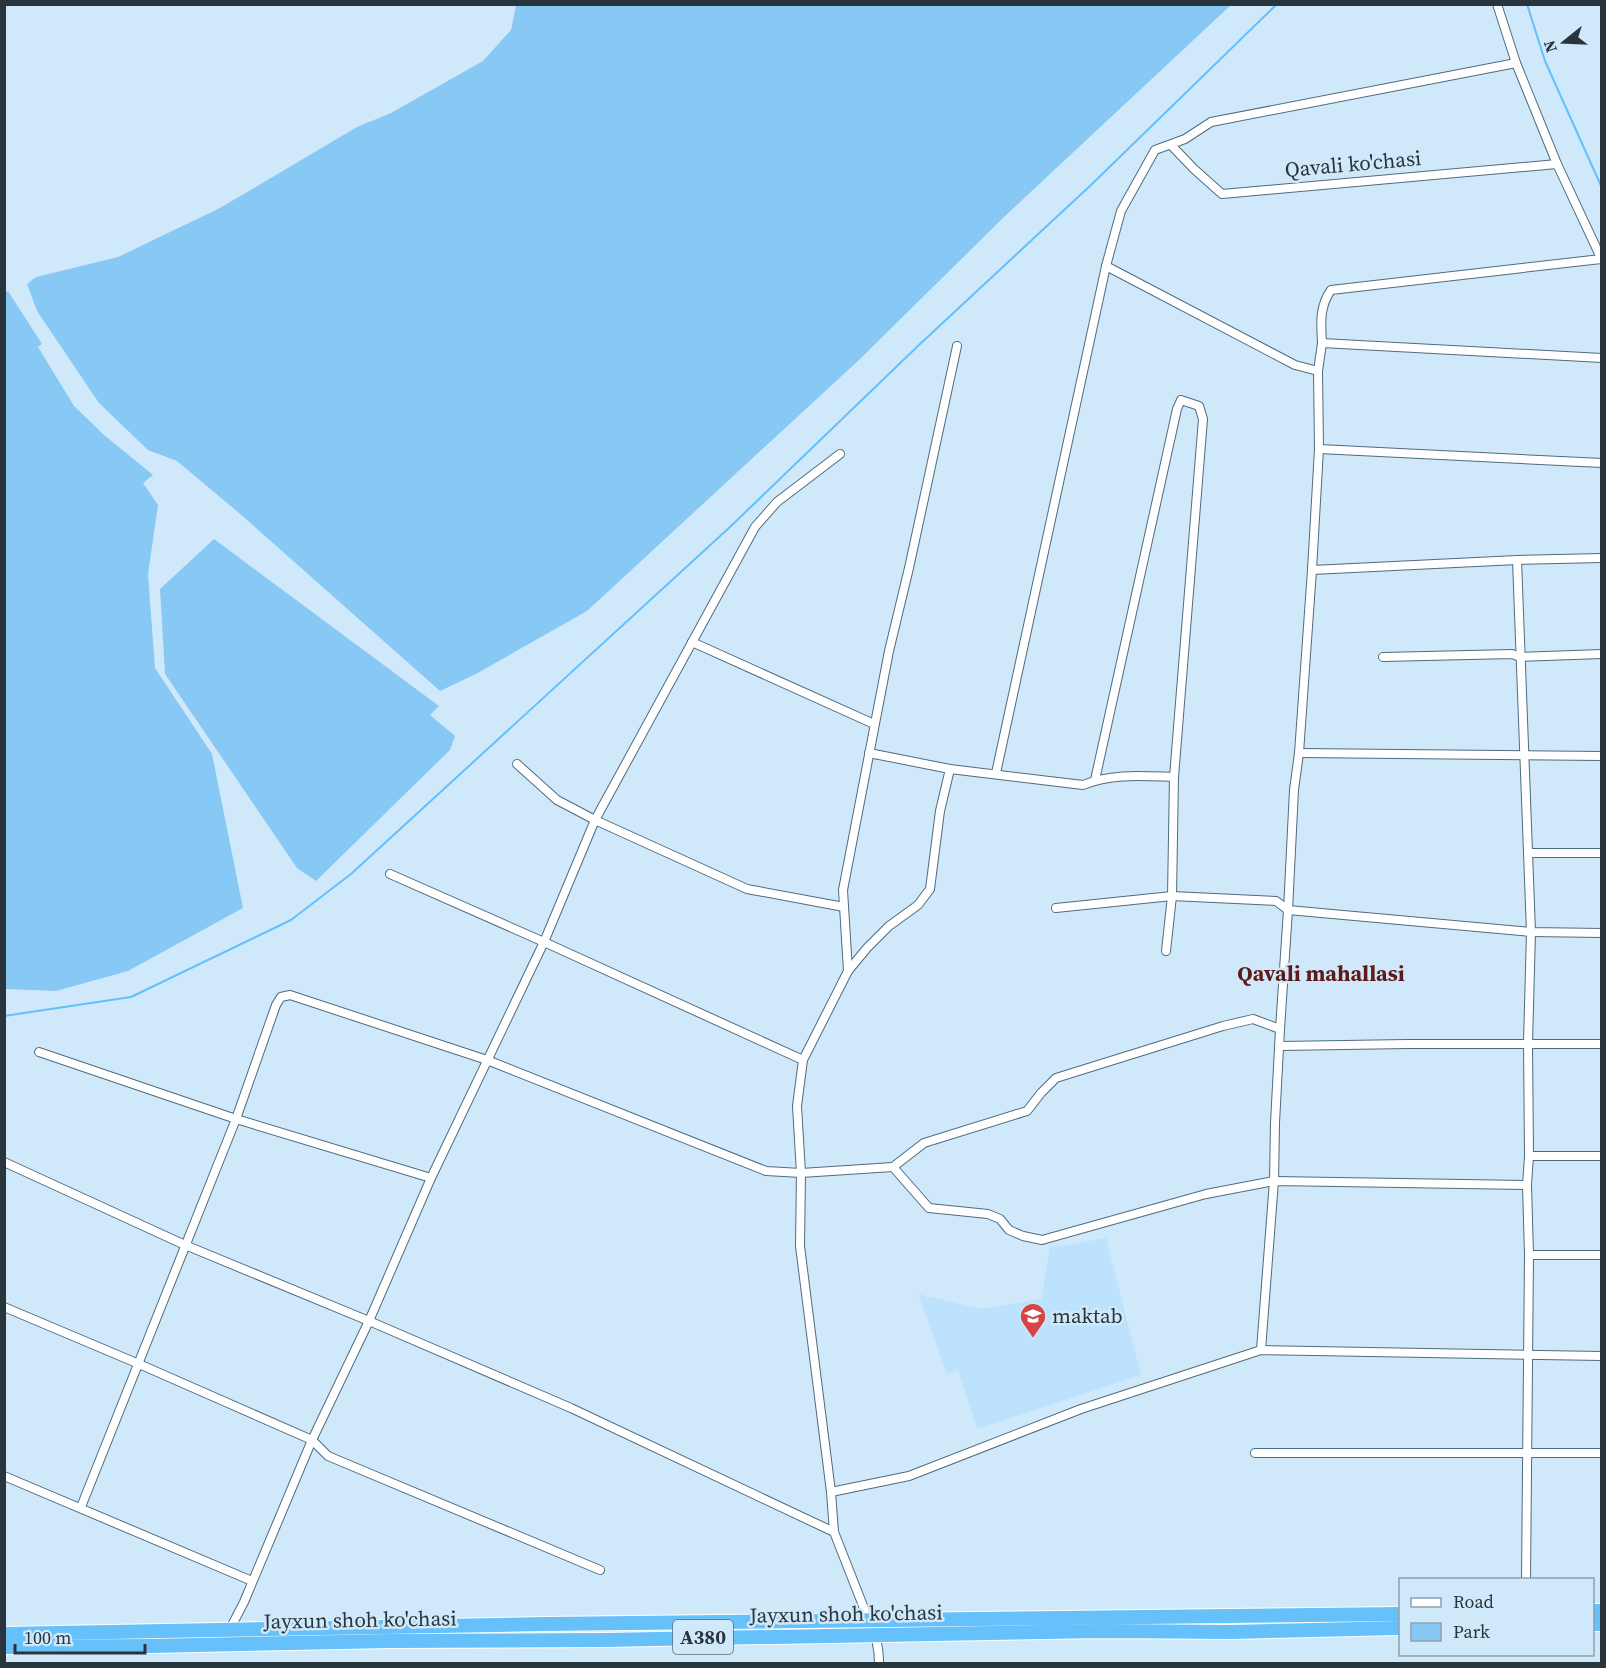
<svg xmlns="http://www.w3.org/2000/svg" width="1606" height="1668" font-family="'Source Serif 4',serif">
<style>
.built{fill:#bce2fd}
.green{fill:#88c8f4}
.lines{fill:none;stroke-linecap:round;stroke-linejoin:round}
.stream{stroke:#61c0fd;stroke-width:2}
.street-casing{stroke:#506b7f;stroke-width:10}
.highway-casing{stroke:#fff;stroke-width:16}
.street{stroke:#fff;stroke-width:8}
.highway{stroke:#66c0f9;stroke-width:14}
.labels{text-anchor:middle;stroke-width:5;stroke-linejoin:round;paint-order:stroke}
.shield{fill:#d0e9fa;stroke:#5b6b76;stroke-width:1.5}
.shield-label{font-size:20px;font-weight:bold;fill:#29353d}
.street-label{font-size:21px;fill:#29353d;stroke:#d0e9fa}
.poi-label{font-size:21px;fill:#29353d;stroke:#d0e9fa;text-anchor:start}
.neighbourhood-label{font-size:22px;font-weight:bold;fill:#5e1919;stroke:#d0e9fa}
</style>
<rect width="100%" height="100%" fill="#d0e9fa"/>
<!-- built -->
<path class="built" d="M 1106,1238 L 1141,1375 L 977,1429 L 958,1370 L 947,1374 L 918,1294 L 981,1309 L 1041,1299 L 1050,1248 Z"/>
<!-- green -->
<g class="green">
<path d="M 523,4 L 1231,4 L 1231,5 L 1004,217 L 860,359 L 587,611 L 476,674 L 440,691 L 239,513 L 177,461 L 148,450 L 99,403 L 37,311 L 27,284 L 36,277 L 118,257 L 220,208 L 357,127 L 391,113 L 483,61 L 511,30 L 516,5 Z"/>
<path d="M 8,291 L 42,344 L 38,347 L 74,406 L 104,435 L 153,475 L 143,483 L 158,505 L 148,574 L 155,668 L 212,754 L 243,908 L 128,971 L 56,991 L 5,989 L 4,293 Z"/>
<path d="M 214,539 L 439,706 L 430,715 L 455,736 L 450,750 L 316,881 L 297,868 L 165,674 L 160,589 Z"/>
</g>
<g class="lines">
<!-- stream -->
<g class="stream">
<path d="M 1527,4 L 1545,61 L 1602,188"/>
<path d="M 4,1016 L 131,997 L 291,920 L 351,874 L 730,527 L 920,344 L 1091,185 L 1277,4"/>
</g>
<!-- street casing -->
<g class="street-casing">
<g id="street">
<path d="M 1497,4 L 1516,63 L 1557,164 L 1602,260"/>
<path d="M 1171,145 L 1194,169 L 1222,194 L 1557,164"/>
<path d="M 1106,266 L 1295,365 L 1318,371 L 1319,449 L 1312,570 L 1299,753 L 1294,790 L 1288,910 L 1280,1029 L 1275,1123 L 1274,1181 L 1261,1350"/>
<path d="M 1322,343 C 1321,324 1319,307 1331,290 L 1601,259"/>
<path d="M 1318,371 L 1322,343 L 1602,358"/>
<path d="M 1319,449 L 1602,463"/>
<path d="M 1517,560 L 1531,932 L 1528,1043 L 1529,1156 L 1527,1185 L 1529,1255 L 1526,1580"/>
<path d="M 1312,570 L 1517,560 L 1602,558"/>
<path d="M 692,642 L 874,724"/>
<path d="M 1383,657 L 1512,654 L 1520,657 L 1602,654"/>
<path d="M 869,753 L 950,769 L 1083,785 C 1112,773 1143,776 1174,777"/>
<path d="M 1299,753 L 1602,756"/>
<path d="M 517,764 L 557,800 L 595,820 L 747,889 L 844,907"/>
<path d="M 996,773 L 1106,266 L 1121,211 L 1155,150 L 1185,139 L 1211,122 L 1516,63"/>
<path d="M 1095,780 L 1177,409 L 1181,400 L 1199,406 L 1203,419 L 1174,777 L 1172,896 L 1166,951"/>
<path d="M 1528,853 L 1602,853"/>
<path d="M 390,874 L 544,942 L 803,1060"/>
<path d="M 1056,908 L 1172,896 L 1276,901 L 1288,910 L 1531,932 L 1602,933"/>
<path d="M 848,971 L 867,948 L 889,926 L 918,905 L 930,889 L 940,811 L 950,769"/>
<path d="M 1280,1046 L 1407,1044 L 1602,1044"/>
<path d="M 39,1052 L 236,1119 L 431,1178"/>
<path d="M 1529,1156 L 1602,1156"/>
<path d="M 4,1162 L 185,1245 L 369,1321 L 571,1408 L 834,1532"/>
<path d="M 893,1167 L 929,1208 L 988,1214 L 1000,1219 L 1009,1230 L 1023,1236 L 1042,1240 L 1206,1194 L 1274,1181 L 1527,1185"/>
<path d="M 1529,1255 L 1602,1255"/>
<path d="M 4,1307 L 139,1364 L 312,1440 L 328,1456 L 600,1570"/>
<path d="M 1255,1453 L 1602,1453"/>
<path d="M 4,1476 L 252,1581"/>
<path d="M 831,1492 L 909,1476 L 1081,1409 L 1261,1350 L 1602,1356"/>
<path d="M 81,1507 L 236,1119 L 276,1005 L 281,997 L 290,995 L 487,1060 L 766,1171 L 801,1173 L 893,1167 L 924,1143 L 1027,1111 L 1041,1093 L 1056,1078 L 1223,1026 L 1253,1019 L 1280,1029"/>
<path d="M 230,1629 L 244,1602 L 312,1440 L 369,1321 L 431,1178 L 544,942 L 595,820 L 755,527 L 777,502 L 840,454"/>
<path d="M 879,1664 C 879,1647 876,1636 869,1621 L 834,1532 L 831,1492 L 800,1246 L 801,1173 L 797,1106 L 803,1060 L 848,971 L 843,890 L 889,651 L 909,568 L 957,346"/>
</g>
</g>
<!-- highway casing -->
<g class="highway-casing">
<g id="highway">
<path d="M 1592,1611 L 1602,1611"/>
<path d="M 1592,1624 L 1602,1624"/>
<path d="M 4,1634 L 544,1624 L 1400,1614"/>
<path d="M 4,1647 L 152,1646 L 390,1641 L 604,1640 L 1103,1631 L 1232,1632 L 1400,1628"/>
</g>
</g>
<!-- street -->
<use href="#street" class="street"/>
<!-- highway -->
<use href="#highway" class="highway"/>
</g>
<!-- icons -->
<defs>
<g id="school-pin" transform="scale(1.35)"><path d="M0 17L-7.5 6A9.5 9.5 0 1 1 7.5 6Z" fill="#d54546" stroke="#d0e9fa"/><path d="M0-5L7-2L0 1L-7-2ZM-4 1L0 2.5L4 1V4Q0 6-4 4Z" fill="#fff"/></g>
</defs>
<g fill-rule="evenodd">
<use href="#school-pin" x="1033" y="1316"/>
</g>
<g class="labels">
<!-- shield labels -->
<rect class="shield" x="673" y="1620" width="60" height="34" rx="4.5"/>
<g class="shield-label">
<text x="703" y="1644">A380</text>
</g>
<!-- street labels -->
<g class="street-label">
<text transform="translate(1353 164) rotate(-5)" y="7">Qavali ko'chasi</text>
<text transform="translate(846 1614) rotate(-1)" y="7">Jayxun shoh ko'chasi</text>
<text transform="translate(360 1620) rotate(-1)" y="7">Jayxun shoh ko'chasi</text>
</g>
<!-- poi labels -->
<g class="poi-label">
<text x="1052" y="1323">maktab</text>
</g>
<!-- neighbourhood labels -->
<g class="neighbourhood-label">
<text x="1321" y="981">Qavali mahallasi</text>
</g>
</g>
<!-- border -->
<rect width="1606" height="1668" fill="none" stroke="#29353d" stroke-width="12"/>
<!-- legend -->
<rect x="1399" y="1578" width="195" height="78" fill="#d0e9fa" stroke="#8da1ae" stroke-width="1.5"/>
<rect x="1411" y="1598" width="30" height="9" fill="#ffffff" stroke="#8da1ae" stroke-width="1.5"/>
<text x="1453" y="1608" font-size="18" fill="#29353d">Road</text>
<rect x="1411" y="1623" width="30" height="18" fill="#88c8f4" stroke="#8da1ae" stroke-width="1.5"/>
<text x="1453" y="1638" font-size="18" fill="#29353d">Park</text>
<!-- north arrow -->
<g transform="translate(1564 42) rotate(252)" stroke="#d0e9fa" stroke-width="4.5" paint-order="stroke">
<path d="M0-4.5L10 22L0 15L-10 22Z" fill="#29353d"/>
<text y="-9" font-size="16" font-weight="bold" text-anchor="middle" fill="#29353d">N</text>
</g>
<!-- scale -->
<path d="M15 1644v9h130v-9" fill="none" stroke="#29353d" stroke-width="3"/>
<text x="24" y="1644" font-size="18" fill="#29353d" stroke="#d0e9fa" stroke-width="4.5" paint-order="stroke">100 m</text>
</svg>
